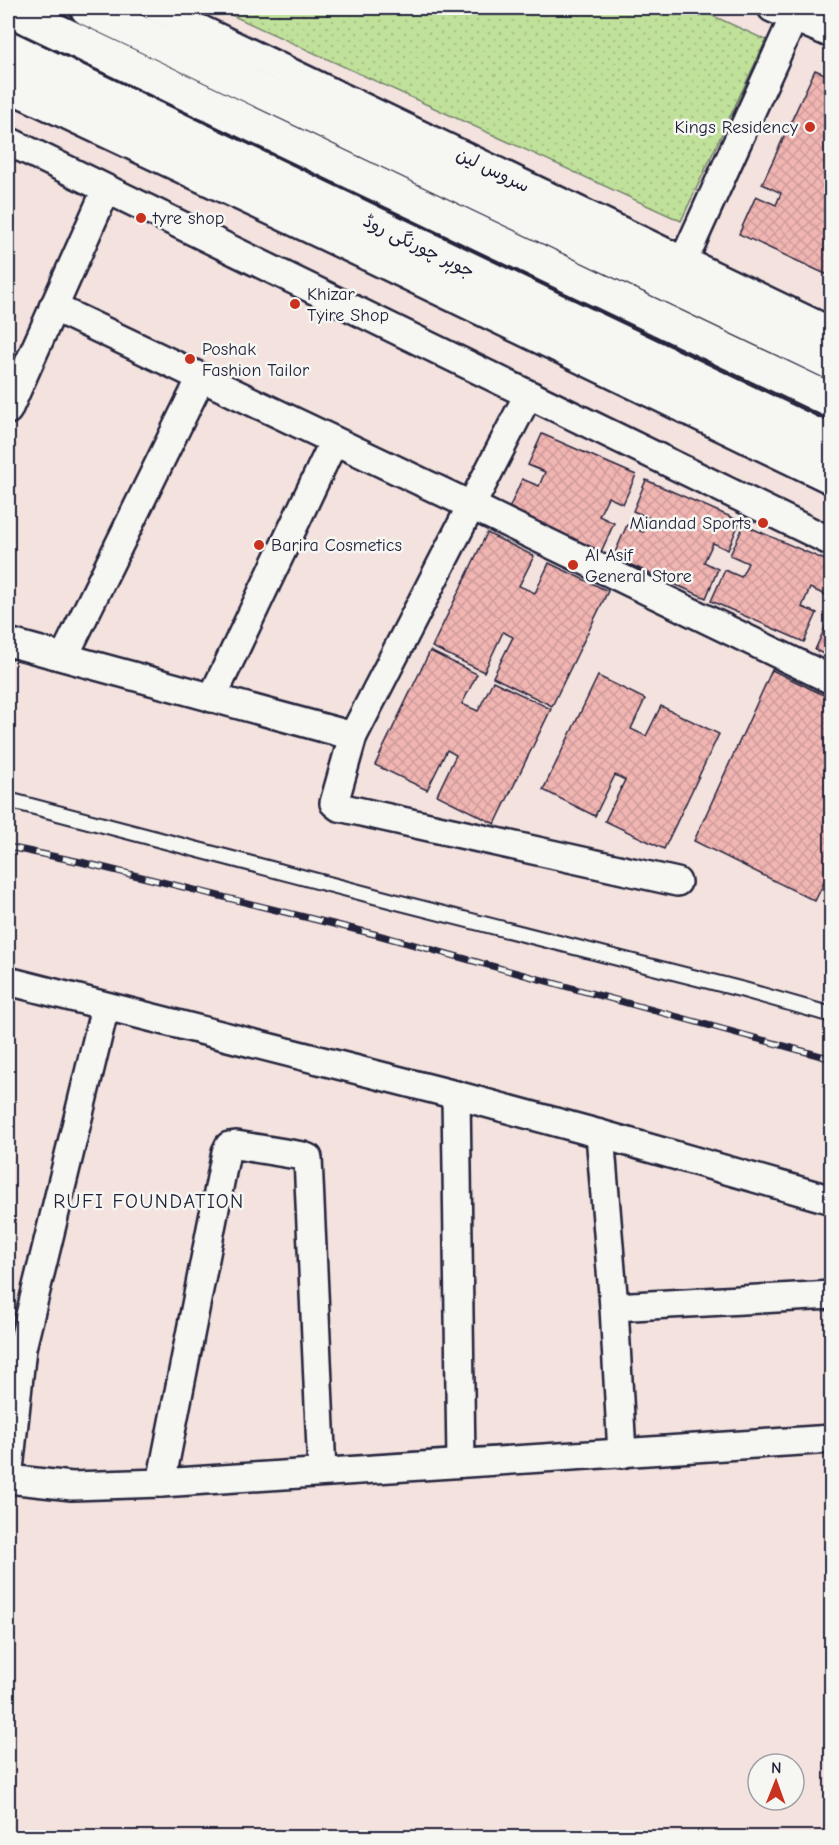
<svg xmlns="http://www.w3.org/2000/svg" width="839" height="1845" font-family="'Comic Neue','Playpen Sans Arabic',sans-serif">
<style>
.green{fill:url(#green-dots);stroke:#71826a;stroke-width:1.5}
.building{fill:url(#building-cross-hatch);stroke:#22223b;stroke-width:1.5}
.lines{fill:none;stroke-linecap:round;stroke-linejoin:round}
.lane-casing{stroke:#22223b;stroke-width:18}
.street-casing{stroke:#22223b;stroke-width:32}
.secondary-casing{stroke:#22223b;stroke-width:38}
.lane{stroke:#f6f6f2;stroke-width:14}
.street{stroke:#f6f6f2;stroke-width:27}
.secondary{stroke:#f6f6f2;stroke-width:33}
.rail-casing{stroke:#22223b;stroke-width:7}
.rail{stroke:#f6f6f2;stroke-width:4.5;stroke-dasharray:14;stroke-linecap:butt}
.poi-dot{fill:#c8321e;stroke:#f6f6f2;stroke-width:2}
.labels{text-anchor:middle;stroke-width:5;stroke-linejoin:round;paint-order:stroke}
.poi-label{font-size:18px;fill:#22223b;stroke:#f6f6f2;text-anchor:start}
.street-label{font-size:18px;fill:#22223b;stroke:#f6f6f2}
.neighbourhood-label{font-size:20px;letter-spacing:1.5px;fill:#22223b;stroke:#f6f6f2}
</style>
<defs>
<pattern id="green-dots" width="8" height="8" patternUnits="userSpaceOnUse" patternTransform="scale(1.5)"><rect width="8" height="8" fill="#c0e19a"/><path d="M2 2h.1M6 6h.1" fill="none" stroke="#a5c186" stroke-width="1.8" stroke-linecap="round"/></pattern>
<pattern id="building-cross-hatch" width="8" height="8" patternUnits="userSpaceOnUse" patternTransform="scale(1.5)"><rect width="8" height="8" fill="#f1b5b2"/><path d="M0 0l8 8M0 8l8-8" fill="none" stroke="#ce9b9a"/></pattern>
</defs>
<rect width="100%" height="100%" fill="#f4e2df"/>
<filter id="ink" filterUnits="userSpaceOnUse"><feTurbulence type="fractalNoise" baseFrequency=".0167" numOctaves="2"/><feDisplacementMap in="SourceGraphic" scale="12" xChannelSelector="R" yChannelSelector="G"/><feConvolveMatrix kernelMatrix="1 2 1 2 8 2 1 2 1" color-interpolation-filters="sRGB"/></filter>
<g filter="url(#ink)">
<!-- green -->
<path class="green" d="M 216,8 L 696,8 L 766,40 L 681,221 Z"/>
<!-- building -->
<g class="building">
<path d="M 815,70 L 832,77 L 832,176 L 827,186 L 832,188 L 832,277 L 739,234 L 756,196 L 776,205 L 781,193 L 762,184 Z"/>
<path d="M 542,434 L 636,475 L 623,504 L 608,497 L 599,516 L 614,523 L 601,552 L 508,511 L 522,479 L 539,486 L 545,472 L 528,465 Z"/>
<path d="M 646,480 L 740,521 L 728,550 L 713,543 L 704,562 L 718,569 L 706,598 L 613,557 L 627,525 L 643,532 L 650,518 L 633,511 Z"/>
<path d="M 744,525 L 832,563 L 832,581 L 825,595 L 810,588 L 802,607 L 817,613 L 804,642 L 711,601 L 725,570 L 741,577 L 748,563 L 730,555 Z"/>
<path d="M 487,533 L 534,556 L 519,586 L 535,593 L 549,563 L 608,591 L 552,706 L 493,677 L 513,637 L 503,632 L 484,672 L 432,647 Z"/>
<path d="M 829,619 L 832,620 L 832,658 L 815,650 Z"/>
<path d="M 430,651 L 477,674 L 462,704 L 478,711 L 493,681 L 551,709 L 495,824 L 437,795 L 456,755 L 447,750 L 427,790 L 375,765 Z"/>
<path d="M 772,670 L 832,699 L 832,866 L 815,901 L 694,841 Z"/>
<path d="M 598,676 L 645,699 L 631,729 L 646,736 L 661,706 L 719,734 L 664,849 L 605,821 L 625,780 L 615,775 L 595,816 L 543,790 Z"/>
</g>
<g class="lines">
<!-- lane casing -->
<g class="lane-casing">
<path id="lane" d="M 8,800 L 397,902 L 744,990 L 832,1015"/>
</g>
<!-- street casing -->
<g class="street-casing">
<g id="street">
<path d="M 156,8 L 832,332"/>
<path d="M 772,8 L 832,34"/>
<path d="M 8,141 L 832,542"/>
<path d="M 683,262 L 798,8"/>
<path d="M 53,307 L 470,505 L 832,680"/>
<path d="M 528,395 L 353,736 L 334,803 L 339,807 L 677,882"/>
<path d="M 8,410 L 106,190"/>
<path d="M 8,642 L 353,736"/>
<path d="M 64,657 L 201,378"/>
<path d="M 212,698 L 334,441"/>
<path d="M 8,981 L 456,1095 L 600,1134 L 832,1200"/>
<path d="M 456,1095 L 461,1463"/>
<path d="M 600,1134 L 614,1307 L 622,1454"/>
<path d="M 614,1307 L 832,1295"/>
<path d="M 8,1479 L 72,1486 L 161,1483 L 832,1439"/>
<path d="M 8,1479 L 22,1348 L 105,1007"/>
<path d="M 161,1483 L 226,1152 L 229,1146 L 236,1145 L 303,1156 L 308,1158 L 322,1472"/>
</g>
</g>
<!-- secondary casing -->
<g class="secondary-casing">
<g id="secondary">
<path d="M 8,8 L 832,401"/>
<path d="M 87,8 L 832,363"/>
<path d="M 8,48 L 832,443"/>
<path d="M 8,84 L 359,249 L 832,477"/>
</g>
</g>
<!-- lane -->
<use href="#lane" class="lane"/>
<!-- street -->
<use href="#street" class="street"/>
<!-- secondary -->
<use href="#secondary" class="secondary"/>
<!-- rail casing -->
<g class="rail-casing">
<path id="rail" d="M 8,847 L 81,862 L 378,935 L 832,1059"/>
</g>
<!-- rail -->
<use href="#rail" class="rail"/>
</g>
</g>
<!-- markers -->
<g class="poi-dot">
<circle cx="810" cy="127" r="6"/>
<circle cx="141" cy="218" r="6"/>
<circle cx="295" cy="304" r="6"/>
<circle cx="190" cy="359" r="6"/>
<circle cx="763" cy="523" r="6"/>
<circle cx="259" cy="545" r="6"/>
<circle cx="573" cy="565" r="6"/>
</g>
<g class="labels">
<!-- poi labels -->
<g class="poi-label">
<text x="798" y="133" text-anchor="end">Kings Residency</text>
<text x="153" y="224">tyre shop</text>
<text x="307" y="300">Khizar<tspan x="307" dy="21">Tyire Shop</tspan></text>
<text x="202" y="355">Poshak<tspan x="202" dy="21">Fashion Tailor</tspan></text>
<text x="751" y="529" text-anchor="end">Miandad Sports</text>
<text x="271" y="551">Barira Cosmetics</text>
<text x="585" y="561">Al Asif<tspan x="585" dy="21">General Store</tspan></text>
</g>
<!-- street labels -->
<g class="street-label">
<text transform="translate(493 170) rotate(26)" y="6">سروس لین</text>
<text transform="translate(419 246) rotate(26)" y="6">جوہر چورنگی روڈ</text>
</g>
<!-- neighbourhood labels -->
<g class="neighbourhood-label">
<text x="149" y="1208">RUFI FOUNDATION</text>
</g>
</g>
<!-- margin -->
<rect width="839" height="1845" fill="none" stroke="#f6f6f2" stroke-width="30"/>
<rect x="15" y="15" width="809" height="1815" fill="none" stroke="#22223b" stroke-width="2" filter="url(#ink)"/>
<!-- north arrow -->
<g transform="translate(776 1782) rotate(1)"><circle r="28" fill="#f6f6f2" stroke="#a1a1a9" stroke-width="1.5"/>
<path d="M0-4.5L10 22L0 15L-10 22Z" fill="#c8321e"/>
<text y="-9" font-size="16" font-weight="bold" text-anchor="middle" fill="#22223b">N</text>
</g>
</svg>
